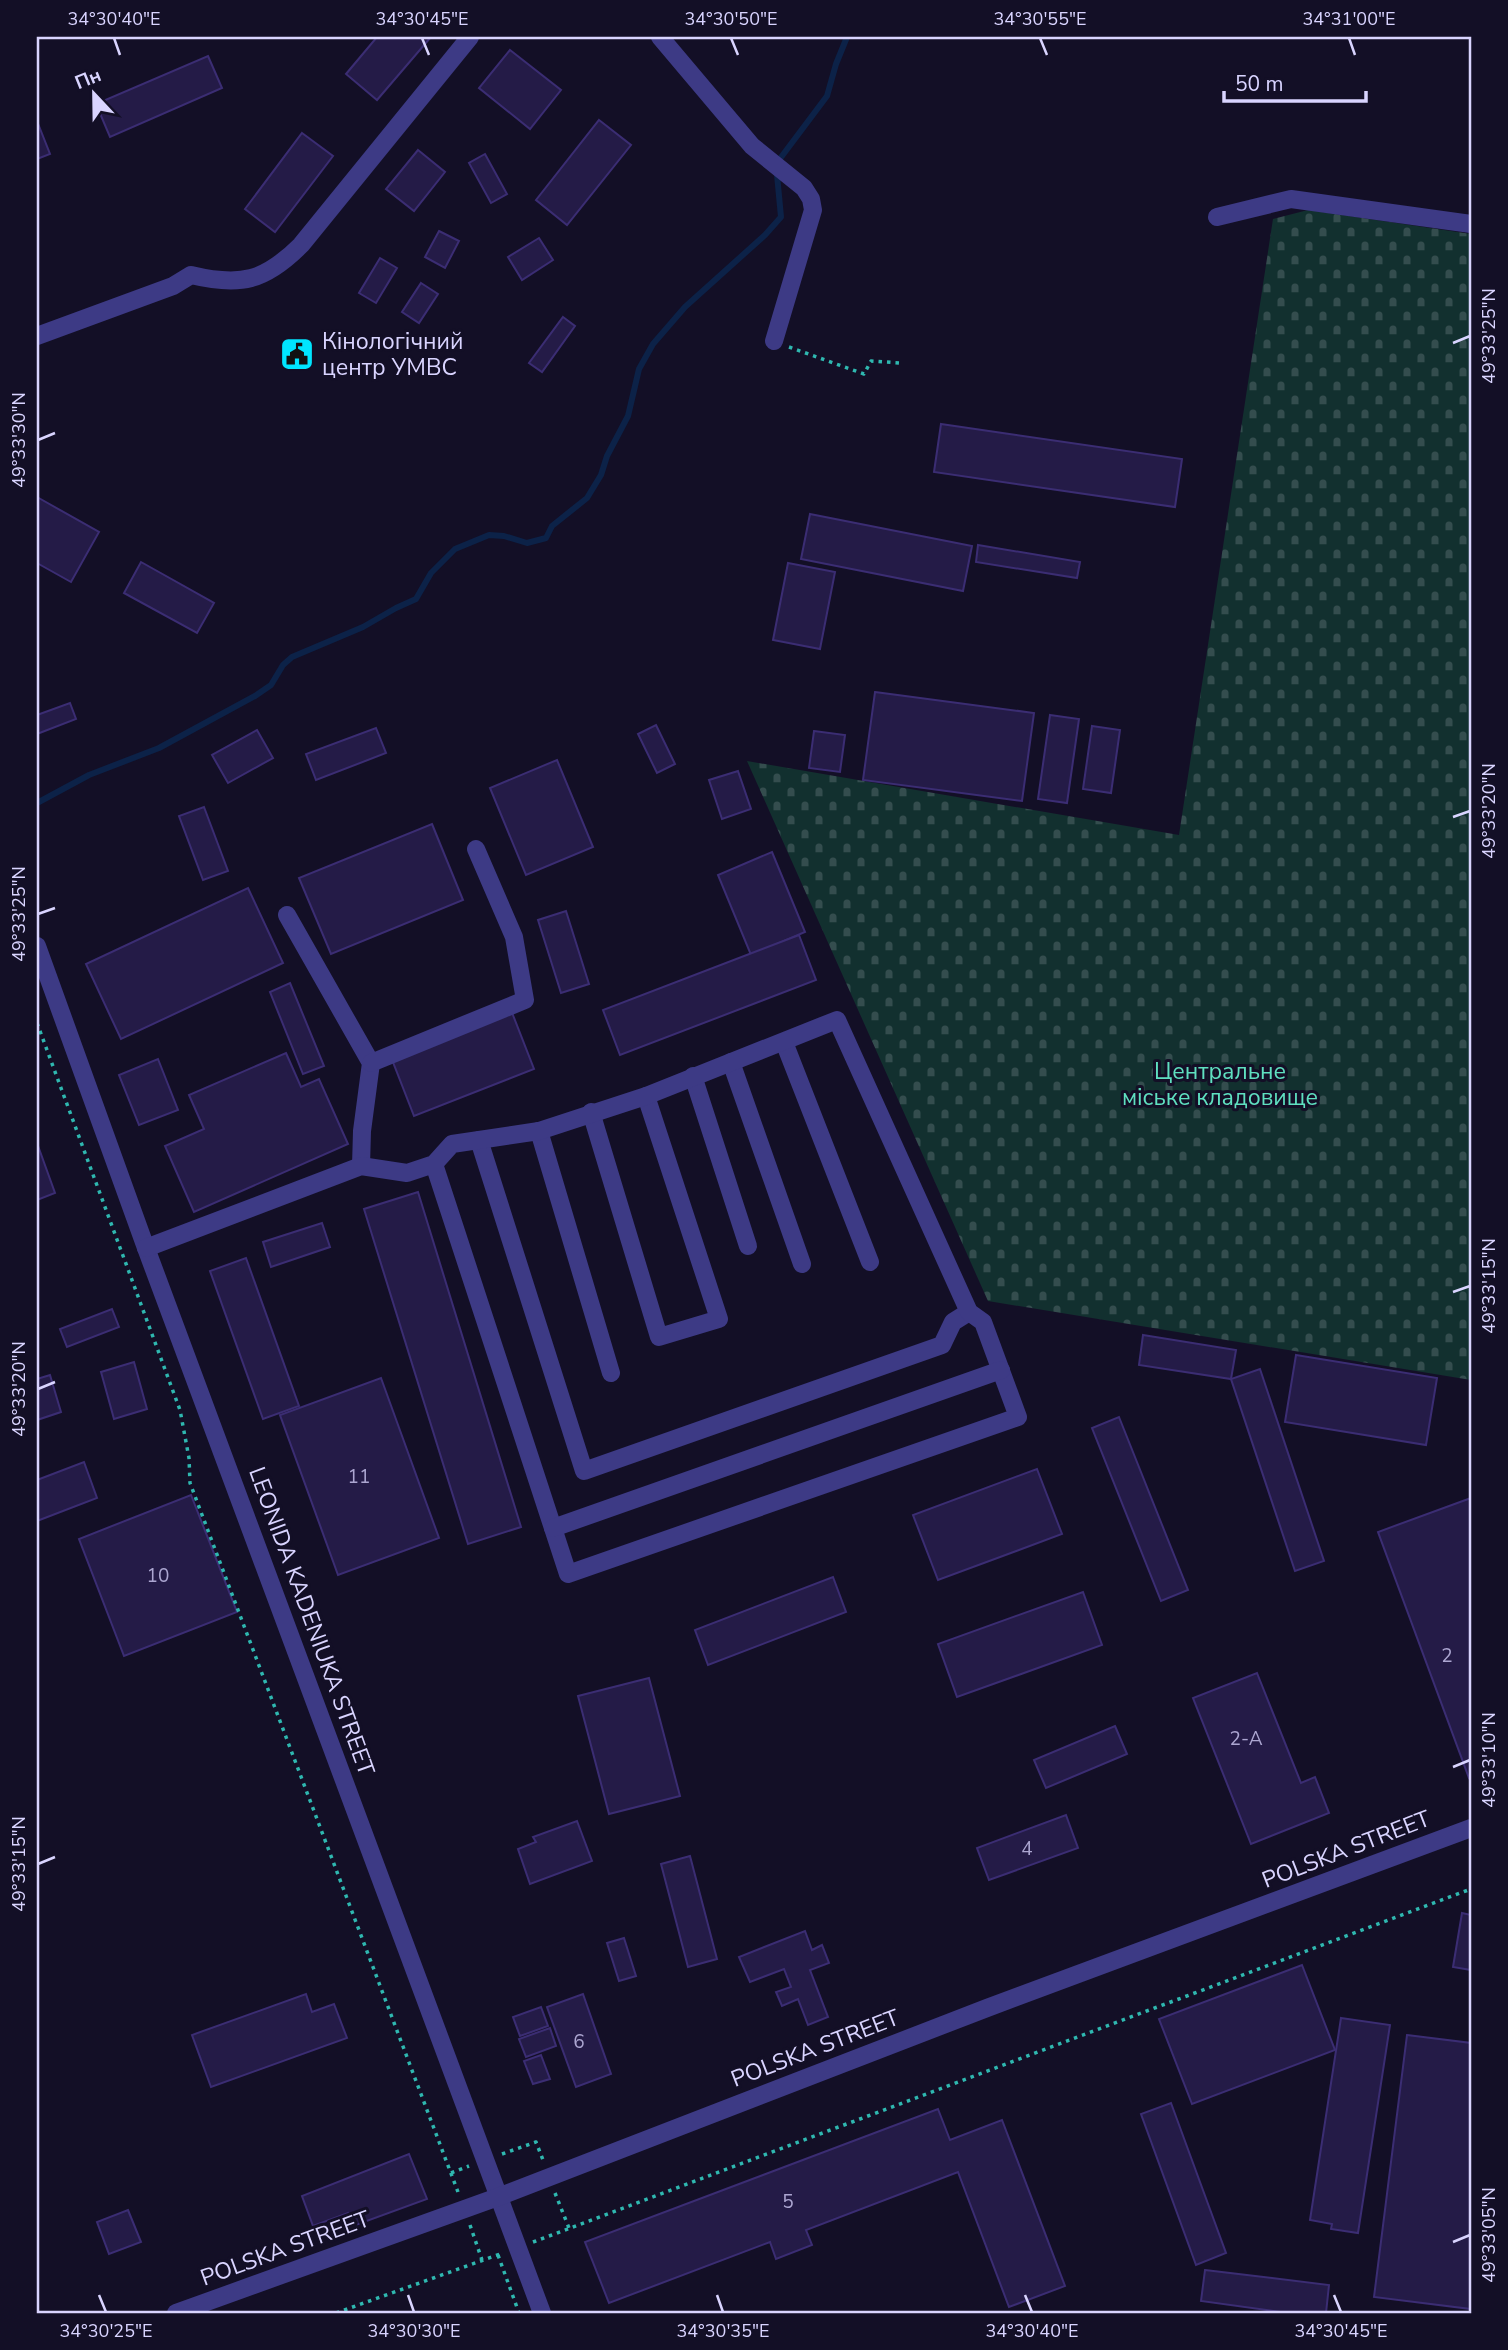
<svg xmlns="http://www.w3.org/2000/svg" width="1508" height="2350" font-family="'Nunito Sans',sans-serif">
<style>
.cemetery{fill:url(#cemetery-stones)}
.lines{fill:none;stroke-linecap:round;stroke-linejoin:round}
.stream{stroke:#0c2248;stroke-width:6}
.building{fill:#241b47;stroke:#3b2d73;stroke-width:2}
.path{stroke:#2fb8b0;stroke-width:3.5;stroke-dasharray:3.5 5;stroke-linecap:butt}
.minor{stroke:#3d3a85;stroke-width:18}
.ticks{fill:none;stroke:#d9d4ff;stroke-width:2.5}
.labels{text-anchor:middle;stroke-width:6;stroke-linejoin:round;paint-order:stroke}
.number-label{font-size:19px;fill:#aca6d1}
.poi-label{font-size:23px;fill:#d9d4ff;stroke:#130f26;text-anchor:start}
.park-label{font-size:23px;fill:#5fe0c0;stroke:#130f26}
.street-label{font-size:23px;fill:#d9d4ff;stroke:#130f26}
.neatline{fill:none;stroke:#d9d4ff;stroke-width:2.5}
.ticks-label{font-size:18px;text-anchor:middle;fill:#d9d4ff}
</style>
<defs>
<pattern id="cemetery-stones" width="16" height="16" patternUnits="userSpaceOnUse" patternTransform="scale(1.75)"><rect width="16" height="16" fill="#12302f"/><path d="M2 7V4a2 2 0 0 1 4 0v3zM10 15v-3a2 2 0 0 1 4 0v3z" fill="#344d4e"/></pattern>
</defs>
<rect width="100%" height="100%" fill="#130f26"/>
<!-- cemetery -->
<path class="cemetery" d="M 1308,210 L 1471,234 L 1471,1380 L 988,1301 L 747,761 L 1179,835 L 1273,219 Z"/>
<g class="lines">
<!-- stream -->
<path class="stream" d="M 37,803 L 89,775 L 159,748 L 255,696 L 271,685 L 283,665 L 292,657 L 363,627 L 396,608 L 416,599 L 431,573 L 455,549 L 489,535 L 504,536 L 527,543 L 546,538 L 552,526 L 587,498 L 601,475 L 607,456 L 628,416 L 639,369 L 653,344 L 685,307 L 765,235 L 781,217 L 776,164 L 827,96 L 836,64 L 847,37"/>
</g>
<!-- building -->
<g class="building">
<path d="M 377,37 L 431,37 L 377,100 L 346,74 Z"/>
<path d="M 510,50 L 561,90 L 530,129 L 479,88 Z"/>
<path d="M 208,56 L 222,88 L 110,137 L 96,104 Z"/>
<path d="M 599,120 L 631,145 L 567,225 L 536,200 Z"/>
<path d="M 37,121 L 50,154 L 37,159 Z"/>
<path d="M 302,133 L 333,156 L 275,232 L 245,209 Z"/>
<path d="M 418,150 L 445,172 L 414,211 L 386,189 Z"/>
<path d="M 485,154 L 507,194 L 491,203 L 469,163 Z"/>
<path d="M 439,231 L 459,241 L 445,268 L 425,257 Z"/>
<path d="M 539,238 L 553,260 L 522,280 L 508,257 Z"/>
<path d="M 380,258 L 397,268 L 376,303 L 359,293 Z"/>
<path d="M 421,283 L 438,294 L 419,323 L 402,312 Z"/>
<path d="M 563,317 L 575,326 L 542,372 L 529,363 Z"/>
<path d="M 941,424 L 1182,459 L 1175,507 L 934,472 Z"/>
<path d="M 37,497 L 99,532 L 71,582 L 37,563 Z"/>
<path d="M 810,514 L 972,546 L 963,591 L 801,559 Z"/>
<path d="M 978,545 L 1080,562 L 1077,578 L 976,562 Z"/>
<path d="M 141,562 L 214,603 L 197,633 L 124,593 Z"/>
<path d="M 788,563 L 835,572 L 820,649 L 773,640 Z"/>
<path d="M 875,692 L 1034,713 L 1022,801 L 863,780 Z"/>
<path d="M 70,703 L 76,719 L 37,734 L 37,715 Z"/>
<path d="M 1050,715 L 1079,719 L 1067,803 L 1038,799 Z"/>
<path d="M 656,725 L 675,764 L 657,773 L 638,734 Z"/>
<path d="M 1092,726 L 1120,730 L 1111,793 L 1083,789 Z"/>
<path d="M 376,728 L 386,753 L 316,780 L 306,754 Z"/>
<path d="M 257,730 L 273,758 L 228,783 L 212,755 Z"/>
<path d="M 814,731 L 845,735 L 840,772 L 809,768 Z"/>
<path d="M 557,760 L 593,847 L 526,875 L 490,788 Z"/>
<path d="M 738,771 L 751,809 L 722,819 L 709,780 Z"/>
<path d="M 204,807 L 228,871 L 203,880 L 179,816 Z"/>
<path d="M 432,824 L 463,900 L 331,954 L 299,878 Z"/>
<path d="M 772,852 L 805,932 L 751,955 L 718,875 Z"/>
<path d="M 248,888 L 283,963 L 121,1039 L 86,964 Z"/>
<path d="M 566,911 L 589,984 L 561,993 L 538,920 Z"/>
<path d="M 799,935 L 816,980 L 620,1055 L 603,1010 Z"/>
<path d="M 290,983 L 324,1066 L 303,1074 L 270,992 Z"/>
<path d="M 511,1010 L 534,1069 L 414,1116 L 391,1057 Z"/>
<path d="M 286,1053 L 301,1087 L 319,1079 L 348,1144 L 194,1212 L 165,1146 L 204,1129 L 189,1095 Z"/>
<path d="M 158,1059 L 178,1110 L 139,1125 L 119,1075 Z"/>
<path d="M 37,1143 L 55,1193 L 37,1200 Z"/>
<path d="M 418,1192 L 521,1527 L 468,1544 L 364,1209 Z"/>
<path d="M 322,1223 L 330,1247 L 271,1267 L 263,1242 Z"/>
<path d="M 246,1258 L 299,1406 L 263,1419 L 210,1271 Z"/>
<path d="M 112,1309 L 119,1327 L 67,1347 L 60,1329 Z"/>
<path d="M 1143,1335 L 1236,1350 L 1231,1379 L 1139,1365 Z"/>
<path d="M 1296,1355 L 1437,1378 L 1426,1445 L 1285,1422 Z"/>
<path d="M 134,1362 L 147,1409 L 114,1419 L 101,1372 Z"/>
<path d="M 1260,1369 L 1324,1561 L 1295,1571 L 1231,1379 Z"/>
<path d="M 50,1375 L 61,1412 L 37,1420 L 37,1379 Z"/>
<path d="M 381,1378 L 439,1538 L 338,1575 L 280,1415 Z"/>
<path d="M 1119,1417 L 1188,1590 L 1161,1601 L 1092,1428 Z"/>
<path d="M 84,1462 L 97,1498 L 37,1521 L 37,1480 Z"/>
<path d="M 1037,1469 L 1062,1534 L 938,1580 L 913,1515 Z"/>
<path d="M 191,1495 L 237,1612 L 124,1656 L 79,1539 Z"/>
<path d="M 1471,1498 L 1471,1777 L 1469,1778 L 1378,1532 Z"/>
<path d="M 833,1577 L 846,1612 L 708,1665 L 695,1630 Z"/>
<path d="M 1083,1592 L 1102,1645 L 957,1697 L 938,1644 Z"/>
<path d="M 1257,1673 L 1301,1783 L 1315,1777 L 1329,1813 L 1251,1844 L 1193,1698 Z"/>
<path d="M 649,1678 L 680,1796 L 609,1814 L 578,1696 Z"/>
<path d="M 1115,1726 L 1127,1754 L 1046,1788 L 1034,1760 Z"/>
<path d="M 1066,1815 L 1078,1848 L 989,1880 L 977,1848 Z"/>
<path d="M 577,1821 L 592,1861 L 530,1884 L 518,1849 L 536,1842 L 533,1837 Z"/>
<path d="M 690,1856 L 717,1959 L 688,1967 L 661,1864 Z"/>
<path d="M 1462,1913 L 1471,1915 L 1471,1970 L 1453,1967 Z"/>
<path d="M 805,1931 L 812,1950 L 822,1945 L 829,1963 L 810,1970 L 828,2017 L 808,2025 L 798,1999 L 782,2006 L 776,1992 L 791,1987 L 784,1969 L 750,1982 L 739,1957 Z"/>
<path d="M 624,1938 L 636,1976 L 619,1981 L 607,1943 Z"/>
<path d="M 1302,1965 L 1335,2050 L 1192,2104 L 1159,2019 Z"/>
<path d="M 306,1994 L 312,2012 L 334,2004 L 347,2038 L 211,2087 L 192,2035 Z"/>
<path d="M 583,1994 L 611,2074 L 576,2087 L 547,2007 Z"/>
<path d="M 541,2007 L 548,2026 L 520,2036 L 513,2017 Z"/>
<path d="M 1341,2018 L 1390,2025 L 1358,2233 L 1331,2229 L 1332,2224 L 1310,2220 Z"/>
<path d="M 550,2028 L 556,2046 L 526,2057 L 519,2039 Z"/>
<path d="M 1407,2035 L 1471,2043 L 1471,2309 L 1374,2297 Z"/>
<path d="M 541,2055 L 550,2079 L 533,2084 L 524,2061 Z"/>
<path d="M 1171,2103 L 1226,2253 L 1196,2265 L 1141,2114 Z"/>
<path d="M 938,2109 L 950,2140 L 1002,2120 L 1065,2286 L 1009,2307 L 958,2172 L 806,2230 L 812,2245 L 776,2259 L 770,2242 L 609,2303 L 585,2242 Z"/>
<path d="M 409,2154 L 427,2199 L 353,2226 L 348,2213 L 313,2226 L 302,2196 Z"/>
<path d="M 128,2210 L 141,2242 L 109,2254 L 97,2222 Z"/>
<path d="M 1205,2270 L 1329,2285 L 1326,2313 L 1288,2313 L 1201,2301 Z"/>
</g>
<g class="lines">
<!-- path -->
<g class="path">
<path d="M 789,347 L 864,374 L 871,361 L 900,363"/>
<path d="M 37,1023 L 180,1410 L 189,1458 L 190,1483 L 458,2192"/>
<path d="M 502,2154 L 536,2142 L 543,2160"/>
<path d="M 451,2173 L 469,2166"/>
<path d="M 555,2193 L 569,2228"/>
<path d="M 470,2225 L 482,2260"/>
<path d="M 533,2242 L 1471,1889"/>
<path d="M 498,2255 L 519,2313"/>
<path d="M 336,2313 L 503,2253"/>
</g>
<!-- minor -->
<g class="minor">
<path d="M 660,37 L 752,146 L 804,188 L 811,199 L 813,210 L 774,341"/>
<path d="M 1217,217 L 1291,199 L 1471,224"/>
<path d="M 37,336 L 173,286 L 191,275 C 241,287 265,281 301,245 L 470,37"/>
<path d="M 287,915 L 371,1063 L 362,1131 L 361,1166"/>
<path d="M 37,946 L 146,1248 L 542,2313"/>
<path d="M 784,1042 L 870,1262"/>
<path d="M 731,1062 L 802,1264"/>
<path d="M 371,1063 L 525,1000 L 514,937 L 476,849"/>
<path d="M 693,1076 L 748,1246"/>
<path d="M 591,1112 L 659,1337 L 719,1319 L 646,1096"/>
<path d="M 539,1131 L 611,1373"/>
<path d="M 479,1140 L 584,1471 L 942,1345 L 953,1322 L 969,1312"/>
<path d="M 146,1248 L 361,1166 L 407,1173 L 434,1164 L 452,1144 L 539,1131 L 646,1096 L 837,1020 L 969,1312 L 983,1322 L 1018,1417 L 568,1574 L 434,1164"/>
<path d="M 553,1528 L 1001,1370"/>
<path d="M 176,2313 L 498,2197 L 987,2008 L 1471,1828"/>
</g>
</g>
<!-- ticks -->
<path class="ticks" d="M 114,38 L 120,55M 422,38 L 429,55M 731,38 L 738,55M 1040,38 L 1047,55M 1349,38 L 1355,55M 1453,343 L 1470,336M 38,440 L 55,433M 1453,817 L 1470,811M 38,914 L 55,908M 1453,1292 L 1470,1286M 38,1389 L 55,1382M 1453,1767 L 1470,1760M 38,1864 L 55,1857M 1453,2242 L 1470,2235M 99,2295 L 106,2312M 408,2295 L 414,2312M 717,2295 L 723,2312M 1025,2295 L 1032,2312M 1334,2295 L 1341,2312"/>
<!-- icons -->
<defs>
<g id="civic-square" transform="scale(1.75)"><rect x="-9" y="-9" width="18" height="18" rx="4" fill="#00e5ff" stroke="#130f26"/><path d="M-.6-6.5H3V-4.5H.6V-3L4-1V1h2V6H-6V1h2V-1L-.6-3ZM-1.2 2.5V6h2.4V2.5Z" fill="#111"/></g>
</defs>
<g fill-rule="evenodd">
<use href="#civic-square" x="297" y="354"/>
</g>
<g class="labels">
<!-- number labels -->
<g class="number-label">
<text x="359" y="1483">11</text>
<text x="158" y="1582">10</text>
<text x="1447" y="1662">2</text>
<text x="1246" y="1745">2-А</text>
<text x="1027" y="1855">4</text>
<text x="579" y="2048">6</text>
<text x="788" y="2208">5</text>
</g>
<!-- poi labels -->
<g class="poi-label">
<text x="322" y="349">Кінологічний<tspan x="322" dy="26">центр УМВС</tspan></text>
</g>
<!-- park labels -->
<g class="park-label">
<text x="1220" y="1079">Центральне<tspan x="1220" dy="26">міське кладовище</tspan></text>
</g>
<!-- street labels -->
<g class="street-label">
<text transform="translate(312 1621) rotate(70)" y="8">LEONIDA KADENIUKA STREET</text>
<text transform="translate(1346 1849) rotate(-21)" y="8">POLSKA STREET</text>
<text transform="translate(815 2048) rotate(-21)" y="8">POLSKA STREET</text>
<text transform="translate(285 2248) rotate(-20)" y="8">POLSKA STREET</text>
</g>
</g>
<!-- border -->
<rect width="1508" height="2350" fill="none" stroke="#130f26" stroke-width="77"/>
<!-- north arrow -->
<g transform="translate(94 94) rotate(338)" stroke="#130f26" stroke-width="5" paint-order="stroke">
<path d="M0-5L12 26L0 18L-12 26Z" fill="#d9d4ff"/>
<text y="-10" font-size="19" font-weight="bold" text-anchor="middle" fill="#d9d4ff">Пн</text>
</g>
<!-- scale -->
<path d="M1224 91v10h142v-10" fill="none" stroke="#d9d4ff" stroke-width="3.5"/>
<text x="1235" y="91" font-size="21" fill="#d9d4ff" stroke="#130f26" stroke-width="5" paint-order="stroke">50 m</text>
<rect x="38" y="38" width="1432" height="2274" class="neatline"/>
<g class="ticks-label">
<text x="114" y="25">34°30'40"E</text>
<text x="422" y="25">34°30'45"E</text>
<text x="731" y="25">34°30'50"E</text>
<text x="1040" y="25">34°30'55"E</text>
<text x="1349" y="25">34°31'00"E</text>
<text transform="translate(1489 336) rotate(-90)" y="6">49°33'25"N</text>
<text transform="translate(19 440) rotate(-90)" y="6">49°33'30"N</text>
<text transform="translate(1489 811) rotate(-90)" y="6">49°33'20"N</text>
<text transform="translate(19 914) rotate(-90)" y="6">49°33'25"N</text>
<text transform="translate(1489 1286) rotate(-90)" y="6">49°33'15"N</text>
<text transform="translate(19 1389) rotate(-90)" y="6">49°33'20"N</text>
<text transform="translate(1489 1760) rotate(-90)" y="6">49°33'10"N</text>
<text transform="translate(19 1864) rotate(-90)" y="6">49°33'15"N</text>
<text transform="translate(1489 2235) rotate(-90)" y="6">49°33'05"N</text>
<text x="106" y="2337">34°30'25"E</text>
<text x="414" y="2337">34°30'30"E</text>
<text x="723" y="2337">34°30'35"E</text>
<text x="1032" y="2337">34°30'40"E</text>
<text x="1341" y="2337">34°30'45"E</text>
</g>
</svg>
